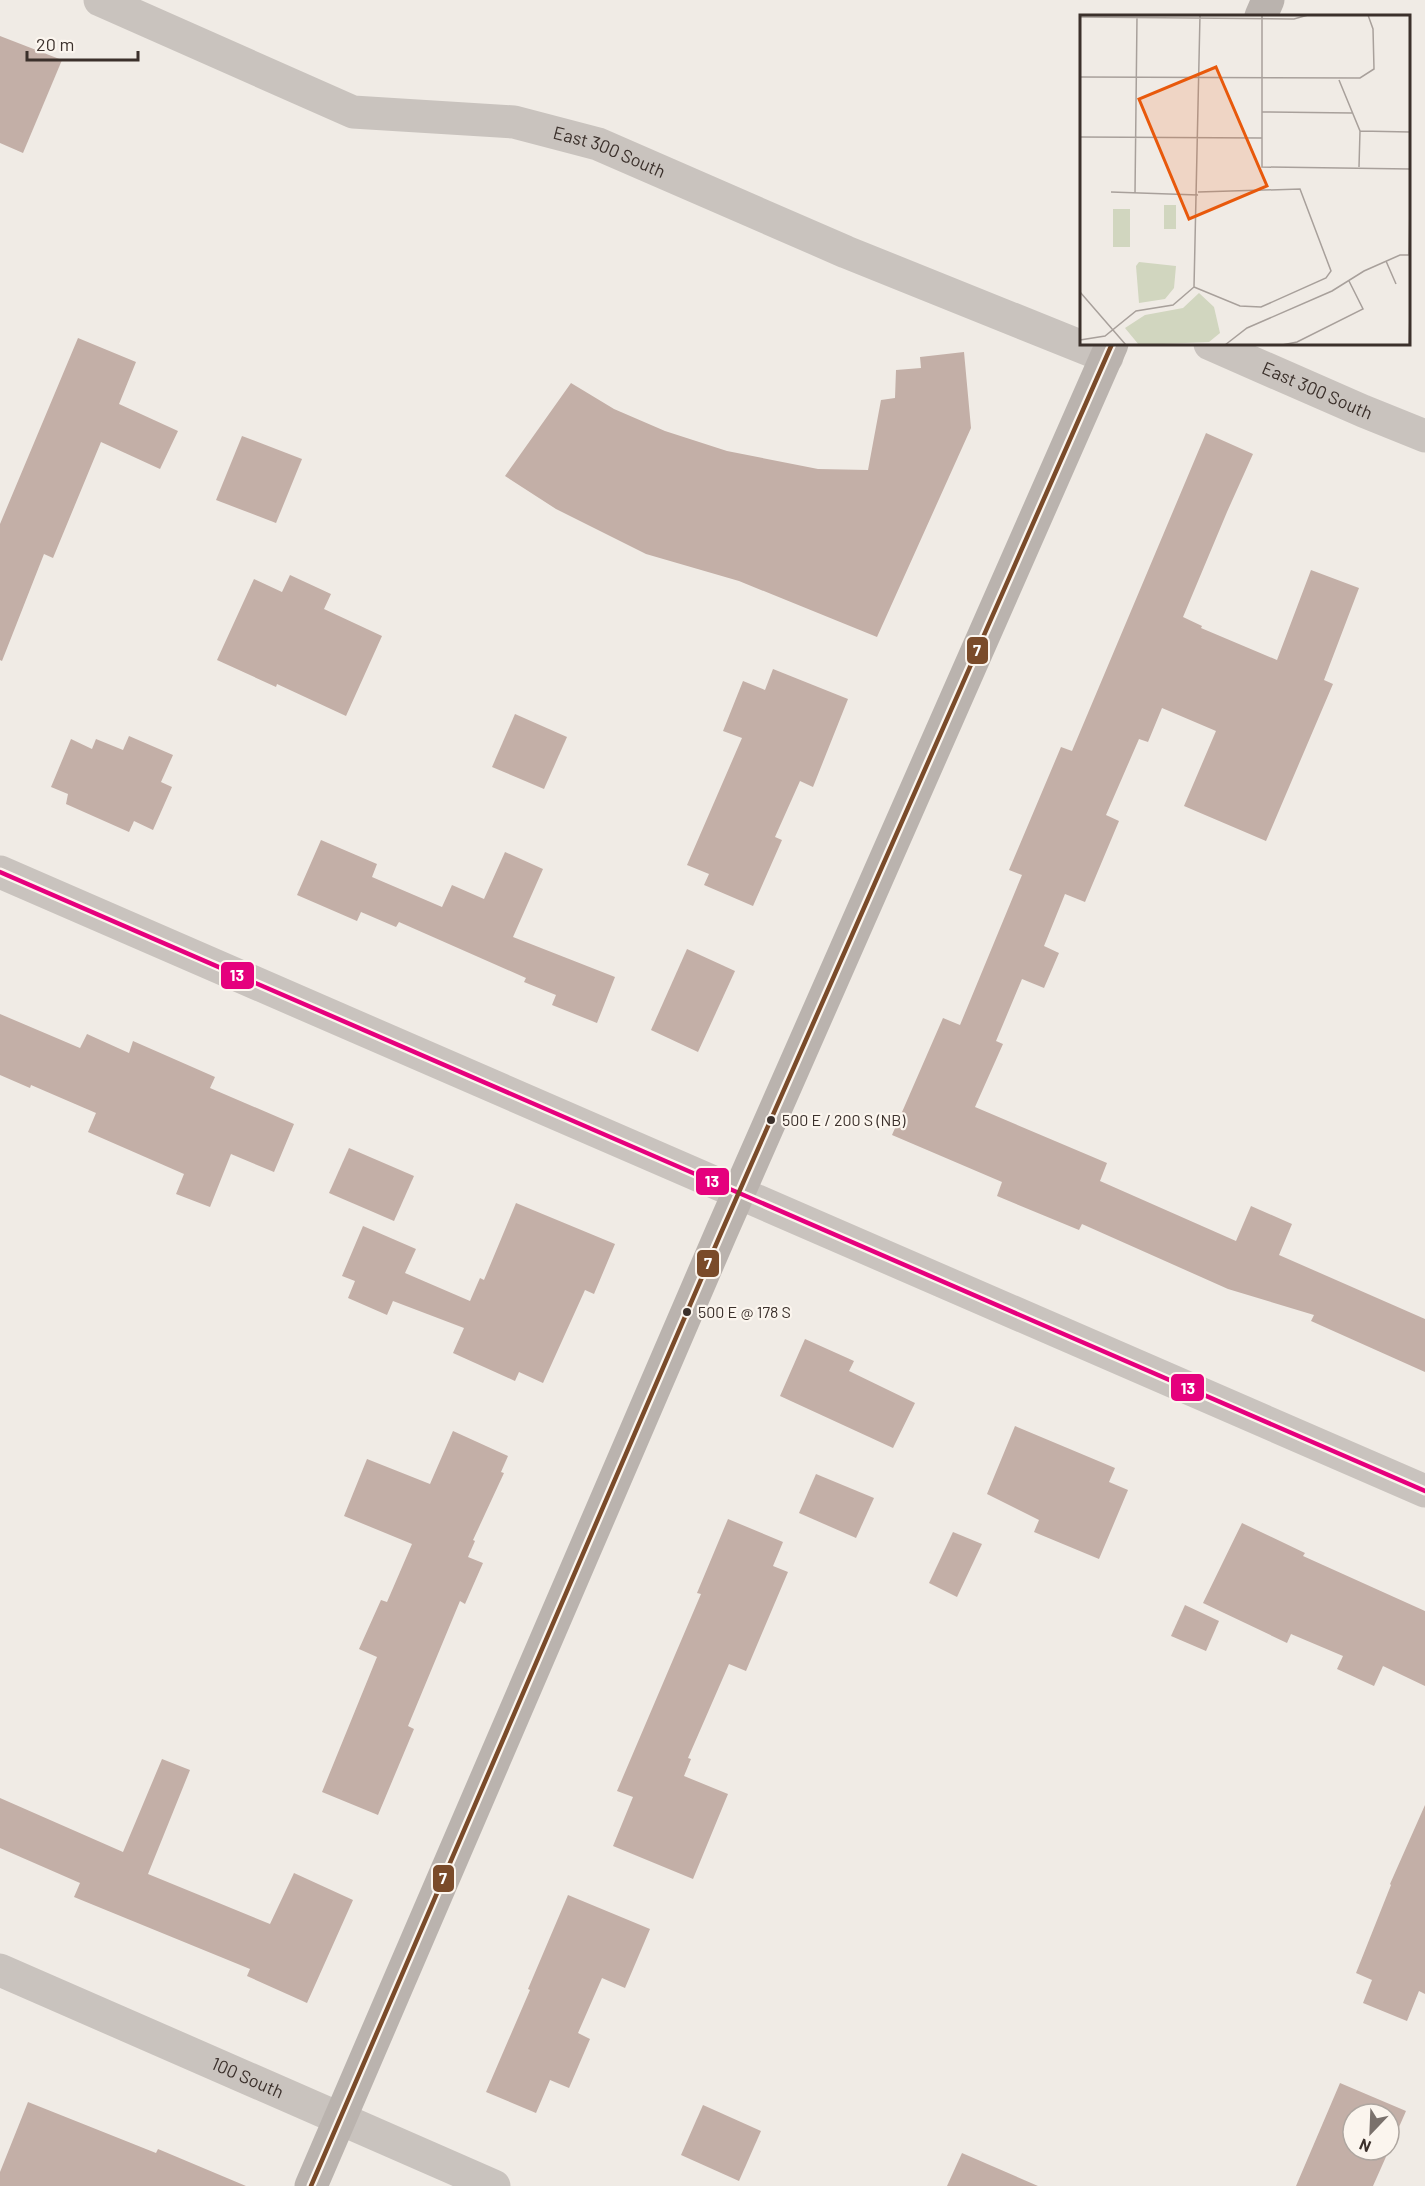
<svg xmlns="http://www.w3.org/2000/svg" width="1425" height="2186" font-family="Barlow,sans-serif">
<style>
.building{fill:#c3afa7}
.lines{fill:none;stroke-linecap:round;stroke-linejoin:round}
.street{stroke:#c9c3be;stroke-width:33}
.secondary{stroke:#bab3ae;stroke-width:33}
.bus-1-casing{stroke:#fbf5ee;stroke-width:9}
.bus-2-casing{stroke:#fbf5ee;stroke-width:9}
.bus-1{stroke:#e5007d;stroke-width:4.5}
.bus-2{stroke:#7a4b2a;stroke-width:4.5}
.bus-dot{fill:#3b302b;stroke:#fbf5ee;stroke-width:2}
.labels{text-anchor:middle;stroke-width:4.5;stroke-linejoin:round;paint-order:stroke}
.bus-label{font-size:16px;fill:#3b302b;stroke:#fbf5ee;text-anchor:start}
.street-label{font-size:18px;fill:#3b302b;stroke:#fbf5ee}
.inset-road{fill:none;stroke:#a8a09b;stroke-width:1.5}
.view{fill:#e8590c;fill-opacity:0.15;stroke:#e8590c;stroke-width:3}
.inset-edge{fill:none;stroke:#3b302b;stroke-width:3}
.line-badge{stroke:#fbf5ee;stroke-width:2}
.badge-label{font-size:16px;text-anchor:middle;font-weight:bold;fill:#fff}
</style>
<rect width="100%" height="100%" fill="#f0ebe5"/>
<!-- building -->
<g class="building">
<path d="M 0,36 L 62,60 L 23,153 L 0,143 Z"/>
<path d="M 78,338 L 136,362 L 119,404 L 178,431 L 160,469 L 101,442 L 53,558 L 44,554 L 2,661 L 0,660 L 0,524 Z"/>
<path d="M 964,352 L 971,428 L 877,637 L 739,581 L 646,554 L 556,509 L 505,476 L 571,383 L 614,409 L 665,431 L 727,451 L 818,469 L 868,470 L 881,400 L 895,398 L 896,370 L 921,368 L 920,357 Z"/>
<path d="M 1206,433 L 1253,454 L 1227,512 L 1183,617 L 1202,626 L 1201,628 L 1277,660 L 1311,570 L 1359,588 L 1324,680 L 1333,684 L 1266,841 L 1184,806 L 1216,731 L 1162,708 L 1148,742 L 1139,739 L 1106,815 L 1119,821 L 1085,902 L 1065,894 L 1044,946 L 1059,953 L 1044,988 L 1022,979 L 996,1041 L 1003,1044 L 975,1107 L 1107,1163 L 1100,1181 L 1236,1241 L 1251,1206 L 1292,1224 L 1279,1255 L 1425,1319 L 1425,1372 L 1311,1321 L 1314,1315 L 1228,1289 L 1082,1224 L 1079,1230 L 997,1196 L 1002,1182 L 892,1135 L 943,1018 L 960,1025 L 1022,875 L 1009,870 L 1061,747 L 1072,751 Z"/>
<path d="M 242,436 L 302,459 L 276,523 L 216,500 Z"/>
<path d="M 290,575 L 331,594 L 324,609 L 382,636 L 346,716 L 277,684 L 276,687 L 217,660 L 254,579 L 282,592 Z"/>
<path d="M 773,669 L 848,699 L 813,787 L 800,781 L 775,837 L 782,840 L 753,906 L 704,885 L 709,874 L 687,865 L 742,738 L 723,731 L 743,681 L 765,690 Z"/>
<path d="M 515,714 L 567,737 L 544,789 L 492,767 Z"/>
<path d="M 129,736 L 173,755 L 161,782 L 172,787 L 153,830 L 134,821 L 129,832 L 66,804 L 68,794 L 51,787 L 71,739 L 92,749 L 96,739 L 123,750 Z"/>
<path d="M 321,840 L 377,864 L 372,877 L 442,907 L 452,885 L 484,899 L 505,852 L 543,869 L 513,937 L 615,977 L 597,1023 L 552,1005 L 556,995 L 524,982 L 526,978 L 399,922 L 396,927 L 361,912 L 357,921 L 297,895 Z"/>
<path d="M 687,949 L 735,971 L 698,1052 L 651,1030 Z"/>
<path d="M 0,1014 L 80,1048 L 87,1034 L 129,1053 L 133,1041 L 215,1077 L 210,1088 L 294,1124 L 274,1172 L 231,1154 L 210,1207 L 176,1194 L 184,1174 L 88,1132 L 96,1113 L 31,1085 L 30,1088 L 0,1075 Z"/>
<path d="M 349,1148 L 414,1176 L 394,1221 L 329,1193 Z"/>
<path d="M 516,1203 L 615,1244 L 594,1294 L 585,1290 L 543,1383 L 519,1372 L 515,1381 L 453,1353 L 464,1328 L 393,1301 L 387,1315 L 348,1298 L 355,1281 L 342,1276 L 363,1226 L 416,1249 L 405,1273 L 470,1301 L 480,1278 L 484,1280 Z"/>
<path d="M 805,1339 L 854,1361 L 849,1371 L 915,1403 L 893,1448 L 780,1396 Z"/>
<path d="M 1015,1426 L 1115,1468 L 1109,1482 L 1128,1490 L 1099,1559 L 1034,1532 L 1039,1520 L 987,1494 Z"/>
<path d="M 453,1431 L 508,1456 L 501,1472 L 504,1473 L 473,1540 L 475,1541 L 468,1557 L 483,1563 L 465,1604 L 460,1601 L 408,1726 L 414,1729 L 378,1815 L 322,1792 L 377,1657 L 359,1649 L 381,1600 L 387,1602 L 412,1544 L 344,1516 L 367,1459 L 430,1484 Z"/>
<path d="M 816,1474 L 874,1498 L 856,1538 L 799,1513 Z"/>
<path d="M 728,1519 L 783,1542 L 773,1566 L 788,1572 L 746,1671 L 729,1664 L 688,1758 L 691,1759 L 684,1776 L 728,1794 L 693,1879 L 613,1846 L 633,1797 L 617,1791 L 701,1594 L 697,1593 Z"/>
<path d="M 1242,1523 L 1305,1553 L 1303,1556 L 1425,1611 L 1425,1686 L 1383,1666 L 1374,1686 L 1337,1669 L 1343,1656 L 1291,1634 L 1287,1643 L 1203,1603 Z"/>
<path d="M 953,1532 L 982,1544 L 957,1597 L 929,1583 Z"/>
<path d="M 1185,1605 L 1219,1621 L 1206,1651 L 1171,1636 Z"/>
<path d="M 162,1759 L 190,1770 L 148,1874 L 270,1924 L 294,1873 L 353,1900 L 307,2003 L 247,1976 L 250,1969 L 74,1897 L 80,1883 L 0,1848 L 0,1798 L 123,1852 Z"/>
<path d="M 1425,1805 L 1425,1994 L 1419,1991 L 1407,2021 L 1363,2003 L 1372,1980 L 1356,1973 L 1391,1885 L 1390,1884 Z"/>
<path d="M 568,1895 L 650,1929 L 625,1988 L 602,1978 L 578,2033 L 590,2039 L 569,2088 L 550,2080 L 536,2113 L 486,2092 L 530,1990 L 528,1989 Z"/>
<path d="M 1340,2083 L 1406,2111 L 1389,2150 L 1389,2114 L 1353,2114 L 1353,2150 L 1389,2150 L 1373,2186 L 1296,2186 Z"/>
<path d="M 28,2102 L 156,2153 L 158,2149 L 246,2186 L 0,2186 L 0,2172 Z"/>
<path d="M 703,2105 L 761,2131 L 739,2181 L 681,2155 Z"/>
<path d="M 962,2153 L 1038,2186 L 947,2186 Z"/>
</g>
<g class="lines">
<!-- street -->
<g class="street">
<path id="s1" d="M 100,0 L 353,112 L 514,122 L 598,144 L 846,252 L 1107,357"/>
<path id="s2" d="M 1210,344 L 1363,411 L 1425,436"/>
<path d="M 0,872 L 1425,1491"/>
<path id="s3" d="M 0,1970 L 494,2186"/>
</g>
<!-- secondary -->
<g class="secondary">
<path d="M 1261,16 L 1268,0"/>
<path d="M 311,2186 L 721,1233 L 1112,344"/>
</g>
<!-- bus-1 casing -->
<g class="bus-1-casing">
<path id="bus-1" d="M 0,872 L 1425,1491"/>
</g>
<!-- bus-2 casing -->
<g class="bus-2-casing">
<path id="bus-2" d="M 311,2186 L 721,1233 L 1112,344"/>
</g>
<!-- bus-1 -->
<use href="#bus-1" class="bus-1"/>
<!-- bus-2 -->
<use href="#bus-2" class="bus-2"/>
</g>
<!-- markers -->
<g class="bus-dot">
<circle cx="771" cy="1120" r="5"/>
<circle cx="687" cy="1312" r="5"/>
</g>
<g class="labels">
<!-- bus labels -->
<g class="bus-label">
<text x="782" y="1126">500 E / 200 S (NB)</text>
<text x="698" y="1318">500 E @ 178 S</text>
</g>
<!-- street labels -->
<g class="street-label">
<text dy="6" stroke="none"><textPath href="#s1" startOffset="538">East 300 South</textPath></text>
<text dy="6" stroke="none"><textPath href="#s2" startOffset="117">East 300 South</textPath></text>
<text dy="6" stroke="none"><textPath href="#s3" startOffset="270">100 South</textPath></text>
</g>
</g>
<!-- overview -->
<g transform="translate(1080 15)">
<rect width="330" height="330" fill="#f0ebe5"/>
<path d="M 84,190 L 96,190 L 96,214 L 84,214 ZM 33,194 L 50,194 L 50,232 L 33,232 ZM 59,247 L 96,251 L 94,273 L 85,284 L 59,288 L 56,251 ZM 119,278 L 134,292 L 140,318 L 129,327 L 59,330 L 45,313 L 65,300 L 103,293 Z" fill="#d1d6bf"/>
<path class="inset-road" d="M 182,0 L 182,152 L 330,154M 0,2 L 214,4 L 228,0M 0,62 L 280,63 L 294,54 L 293,14 L 288,0M 259,65 L 280,116 L 279,152M 182,97 L 272,98M 280,116 L 330,117M 0,122 L 182,123M 31,177 L 118,180M 55,178 L 57,2M 329,240 L 330,191M 306,246 L 316,269M 114,272 L 160,291 L 181,292 L 246,263 L 251,256 L 220,174 L 118,177M 0,277 L 46,330M 0,325 L 25,321 L 56,296 L 93,290 L 114,272 L 120,0M 145,330 L 167,313 L 252,276 L 284,256 L 320,240 L 330,240M 202,330 L 217,327 L 283,294 L 269,266M 329,330 L 330,299"/>
<path class="view" d="M 136,52 L 187,171 L 109,204 L 59,84 Z"/>
<rect width="330" height="330" class="inset-edge"/>
</g>
<g class="line-badge">
<rect x="966" y="636" width="23" height="29" rx="6" fill="#7a4b2a"/>
<rect x="220" y="961" width="35" height="29" rx="6" fill="#e5007d"/>
<rect x="695" y="1167" width="35" height="29" rx="6" fill="#e5007d"/>
<rect x="696" y="1249" width="24" height="29" rx="6" fill="#7a4b2a"/>
<rect x="1170" y="1373" width="35" height="29" rx="6" fill="#e5007d"/>
<rect x="432" y="1864" width="23" height="29" rx="6" fill="#7a4b2a"/>
</g>
<g class="badge-label">
<text x="977" y="656">7</text>
<text x="237" y="981">13</text>
<text x="712" y="1187">13</text>
<text x="708" y="1269">7</text>
<text x="1188" y="1394">13</text>
<text x="443" y="1884">7</text>
</g>
<!-- north arrow -->
<g transform="translate(1371 2132) rotate(203)"><circle r="28" fill="#fbf5ee" stroke="#aea6a0" stroke-width="1.5"/>
<path d="M0-4.5L10 22L0 15L-10 22Z" fill="#7a716c"/>
<text y="-9" font-size="16" font-weight="bold" text-anchor="middle" fill="#3b302b">N</text>
</g>
<!-- scale -->
<path d="M27 51v9h111v-9" fill="none" stroke="#3b302b" stroke-width="3"/>
<text x="36" y="51" font-size="18" fill="#3b302b" stroke="#fbf5ee" stroke-width="4.5" paint-order="stroke">20 m</text>
</svg>
